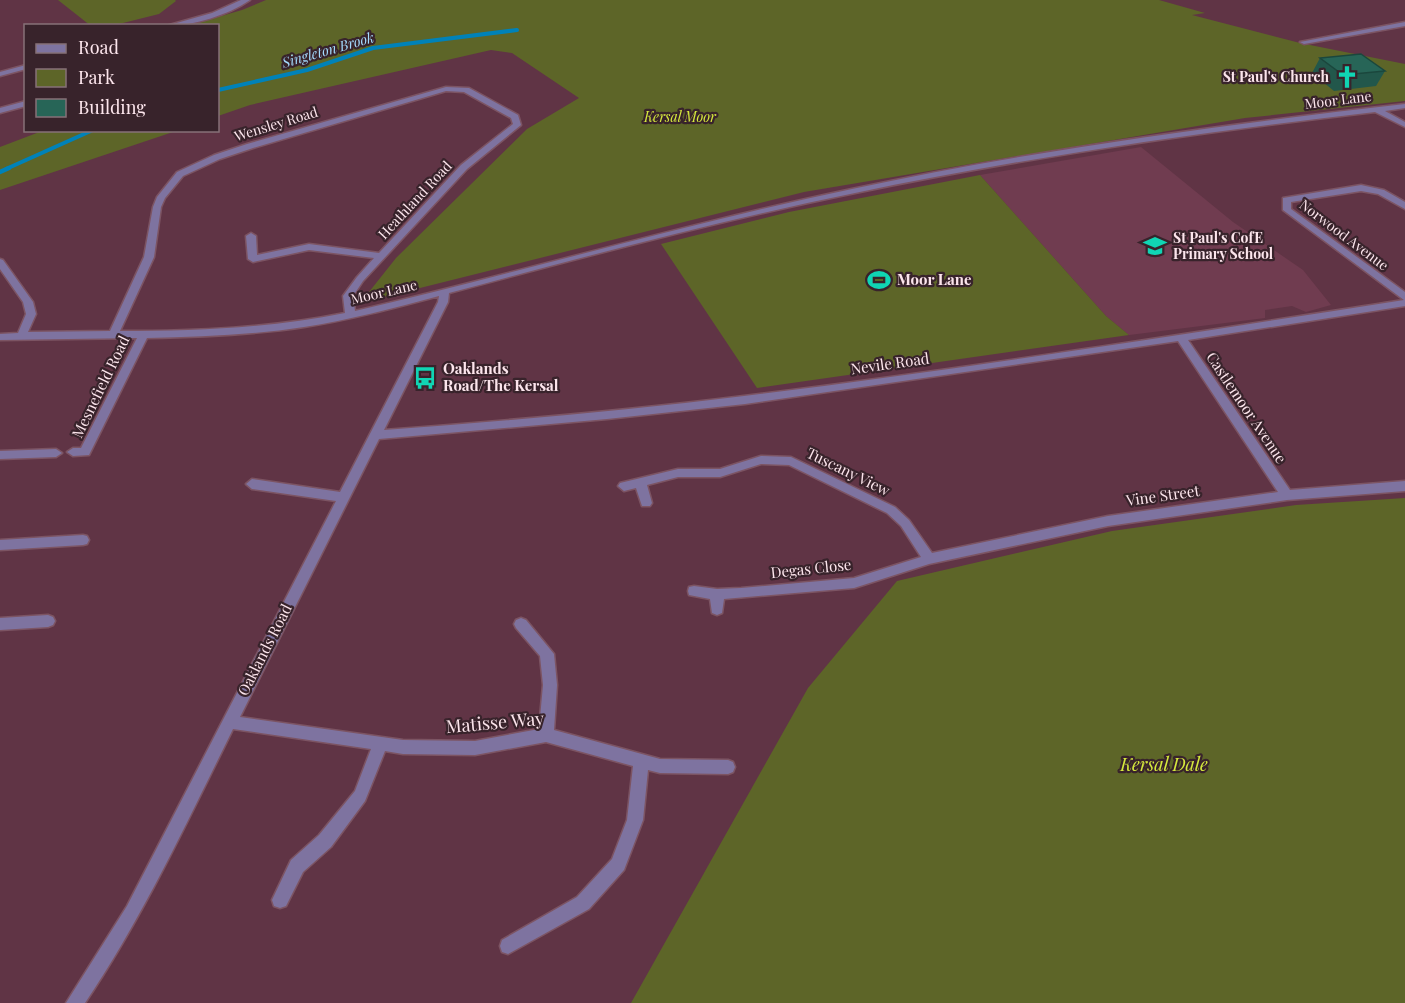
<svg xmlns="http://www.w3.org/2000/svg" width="1405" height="1003" font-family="'Playfair Display',serif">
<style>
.built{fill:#703c50}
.green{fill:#5d6528}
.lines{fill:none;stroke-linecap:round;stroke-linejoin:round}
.stream-far1{stroke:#0082b8;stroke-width:4}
.stream{stroke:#0082b8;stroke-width:4.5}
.street-casing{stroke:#7c5463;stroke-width:3}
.street{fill:#7e73a0;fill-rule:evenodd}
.wall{fill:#22574b}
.building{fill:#276557;stroke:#1b473d;stroke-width:1.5}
.labels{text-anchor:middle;stroke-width:4.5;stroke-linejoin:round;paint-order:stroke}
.far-water-label{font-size:14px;font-style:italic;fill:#a5dcff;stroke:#38232b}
.far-poi-label{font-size:14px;font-weight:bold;fill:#fce5ec;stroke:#38232b;text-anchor:end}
.far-street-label{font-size:14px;fill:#fce5ec;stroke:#38232b}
.far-park-label{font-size:14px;font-style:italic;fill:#d5e93d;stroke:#38232b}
.poi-label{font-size:15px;font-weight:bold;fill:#fce5ec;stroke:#38232b;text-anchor:start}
.street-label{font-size:15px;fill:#fce5ec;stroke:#38232b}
.near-street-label{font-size:18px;fill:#fce5ec;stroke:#38232b}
.near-park-label{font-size:18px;font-style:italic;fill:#d5e93d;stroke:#38232b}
</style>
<rect width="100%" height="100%" fill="#603445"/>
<!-- built -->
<path class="built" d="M 1141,147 L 1233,222 L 1303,270 L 1331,305 L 1306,312 L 1292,306 L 1265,310 L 1265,318 L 1129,335 L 1106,316 L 980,175 Z"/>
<!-- green -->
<g class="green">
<path d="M 58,0 L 175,0 L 176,1 L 159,14 L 115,25 L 91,26 Z"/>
<path d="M 266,0 L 1159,0 L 1205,13 L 1192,15 L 1300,43 L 1405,64 L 1405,101 L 1245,118 L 804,192 L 384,297 L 369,292 L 396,258 L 527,129 L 579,98 L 512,53 L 491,50 L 250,105 L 218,116 L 218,26 L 187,26 L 242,10 Z"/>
<path d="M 42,131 L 42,130 L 176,131 L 0,190 L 0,147 Z"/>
<path d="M 980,175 L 1106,316 L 1129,335 L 757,388 L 661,244 L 789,212 Z"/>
<path d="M 1405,498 L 1405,1003 L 631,1003 L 808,688 L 897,581 L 1112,531 L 1296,505 Z"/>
</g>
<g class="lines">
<!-- stream-far1 -->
<g class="stream-far1">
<path d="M 218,90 L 307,70 L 373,48 L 517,30"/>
<path d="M 6,169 L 93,130"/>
</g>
<!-- stream -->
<path class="stream" d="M 0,172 L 9,168"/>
<!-- street casing -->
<g class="street-casing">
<g id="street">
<path d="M 241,0 L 250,0 C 228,15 193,26 166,26 L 212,13 Z"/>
<path d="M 1405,22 L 1405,26 L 1304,44 L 1300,42 Z"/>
<path d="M 26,65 L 26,69 L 0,76 L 0,72 Z"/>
<path d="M 446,87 L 469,88 L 518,115 L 521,125 L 467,169 L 363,281 L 353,296 L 355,311 C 521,272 685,224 852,189 C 1034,150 1220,125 1405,104 L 1405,108 L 1385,111 L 1405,122 L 1405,127 L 1375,112 C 1201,132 1027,157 855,193 C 718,221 583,257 449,293 L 448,302 L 384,430 C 504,421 624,411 744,396 C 965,369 1185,334 1404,300 L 1283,210 L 1283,198 L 1361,185 L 1384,190 L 1405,202 L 1405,209 L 1378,194 L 1361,191 L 1291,202 L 1291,209 L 1405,292 L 1405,306 L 1188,340 L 1290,490 L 1405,481 L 1405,491 L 1287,500 L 1108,526 L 929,564 L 854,588 L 724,599 L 722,613 L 717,615 L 712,613 L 710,599 L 689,595 L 688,591 L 689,587 L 694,586 L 717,589 L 741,588 L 854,578 L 921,557 L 901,526 L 887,513 L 789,465 L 761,464 L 720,477 L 678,477 L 647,485 L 652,503 L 650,506 L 642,506 L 636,488 L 624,491 L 618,486 L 620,483 L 678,469 L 720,469 L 761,456 L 791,457 L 895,507 L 909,520 L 932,553 L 1108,516 L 1278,492 L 1178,341 L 745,404 L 607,419 L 379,439 L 240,717 L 403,740 L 475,741 L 539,729 L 543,685 L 540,656 L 516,628 L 514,624 L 516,620 L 521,618 L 526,620 L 554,654 L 557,685 L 554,730 L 660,759 L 728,760 L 733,762 L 735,767 L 733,772 L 728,774 L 660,773 L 648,770 L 643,820 L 624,870 L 589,909 L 508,954 L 502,952 L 500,946 L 502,940 L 577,897 L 612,859 L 627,820 L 633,766 L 546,742 L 475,755 L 403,754 L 385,751 L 365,801 L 331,847 L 303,872 L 286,906 L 280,908 L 274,906 L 272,900 L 291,860 L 319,835 L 355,791 L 371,749 L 233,729 C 187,822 143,917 85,1003 L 66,1003 L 127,906 L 336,501 L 252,489 L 246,484 L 252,479 L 340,492 L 438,302 L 439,296 C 394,308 349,320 304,327 C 252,335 200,337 147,338 L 89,455 L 73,456 L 67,452 L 73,448 L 81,448 L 137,338 L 0,340 L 0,334 L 18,333 L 26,314 L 23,302 L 0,269 L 0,259 L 3,260 L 33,302 L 36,314 L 28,332 L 110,331 L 144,257 L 153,207 L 157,197 L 177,172 L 214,155 L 247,144 ZM 446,91 L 464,92 L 511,118 L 513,124 L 461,165 L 379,253 L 309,244 L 257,255 L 256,236 L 251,233 L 246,236 L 248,259 L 253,262 L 309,250 L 374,258 L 357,277 L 343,296 L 345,313 C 271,328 196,331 120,331 L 154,257 L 161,207 L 165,198 L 183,176 L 220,159 L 253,148 Z"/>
<path d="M 26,101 L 26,106 L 0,113 L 0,108 Z"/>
<path d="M 56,449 L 62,453 L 56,457 L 0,459 L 0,451 Z"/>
<path d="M 83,535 L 87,536 L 89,540 L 87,544 L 83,545 L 0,550 L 0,540 Z"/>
<path d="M 48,615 L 53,617 L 55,621 L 53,625 L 48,627 L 0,630 L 0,618 Z"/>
</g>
</g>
<!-- street -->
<use href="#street" class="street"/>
</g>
<!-- wall -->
<path class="wall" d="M 1320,58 L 1385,71 L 1376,86 L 1334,91 L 1312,73 Z"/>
<!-- building -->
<path class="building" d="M 1361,54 L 1385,71 L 1343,75 L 1320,58 Z"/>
<!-- icons -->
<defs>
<g id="church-bare" transform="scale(1.8)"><path d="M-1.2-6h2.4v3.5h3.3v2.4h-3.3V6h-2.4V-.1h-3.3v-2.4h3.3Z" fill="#10d5b4" stroke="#38232b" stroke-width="2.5" paint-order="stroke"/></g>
<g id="school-bare" transform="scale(1.8)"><path d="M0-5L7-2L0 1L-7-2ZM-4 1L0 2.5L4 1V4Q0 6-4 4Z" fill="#10d5b4" stroke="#38232b" stroke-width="2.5" paint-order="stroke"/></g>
<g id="stadium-bare" transform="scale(1.8)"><path d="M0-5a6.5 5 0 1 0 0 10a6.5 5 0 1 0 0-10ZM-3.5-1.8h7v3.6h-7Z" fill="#10d5b4" stroke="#38232b" stroke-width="2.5" paint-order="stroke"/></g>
<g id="bus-bare" transform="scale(1.8)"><path d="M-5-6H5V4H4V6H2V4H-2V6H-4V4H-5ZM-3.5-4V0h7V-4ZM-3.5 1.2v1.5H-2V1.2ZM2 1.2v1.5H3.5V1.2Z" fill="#10d5b4" stroke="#38232b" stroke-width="2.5" paint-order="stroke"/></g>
</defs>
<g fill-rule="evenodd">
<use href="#church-bare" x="1347" y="77"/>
<use href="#school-bare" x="1155" y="246"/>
<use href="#stadium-bare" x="879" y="280"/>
<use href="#bus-bare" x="425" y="378"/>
</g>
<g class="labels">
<!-- far-water labels -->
<g class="far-water-label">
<text transform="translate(328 50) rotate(-16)" y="5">Singleton Brook</text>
</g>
<!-- far-poi labels -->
<g class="far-poi-label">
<text x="1329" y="82">St Paul's Church</text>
<text x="1173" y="243" text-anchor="start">St Paul's CofE<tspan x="1173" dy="16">Primary School</tspan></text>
</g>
<!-- far-street labels -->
<g class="far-street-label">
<text transform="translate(1338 100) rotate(-7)" y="5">Moor Lane</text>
<text transform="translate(276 124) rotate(-17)" y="5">Wensley Road</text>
<text transform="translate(415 200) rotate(-47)" y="5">Heathland Road</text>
<text transform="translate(1344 235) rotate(37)" y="5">Norwood Avenue</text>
<text transform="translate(384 292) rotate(-13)" y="5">Moor Lane</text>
</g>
<!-- far-park labels -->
<g class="far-park-label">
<text x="680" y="122">Kersal Moor</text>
</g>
<!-- poi labels -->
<g class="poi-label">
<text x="897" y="285">Moor Lane</text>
<text x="443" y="374">Oaklands<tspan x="443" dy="17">Road/The Kersal</tspan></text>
</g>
<!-- street labels -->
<g class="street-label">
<text transform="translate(890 364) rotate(-8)" y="5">Nevile Road</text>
<text transform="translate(101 387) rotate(-64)" y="5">Mesnefield Road</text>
<text transform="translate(1246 408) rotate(56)" y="5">Castlemoor Avenue</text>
<text transform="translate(848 472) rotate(26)" y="5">Tuscany View</text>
<text transform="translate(1163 496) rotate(-8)" y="5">Vine Street</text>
<text transform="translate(811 569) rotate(-6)" y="5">Degas Close</text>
<text transform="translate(265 650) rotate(-63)" y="5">Oaklands Road</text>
</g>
<!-- near-street labels -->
<g class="near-street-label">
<text transform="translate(495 723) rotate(-5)" y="6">Matisse Way</text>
</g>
<!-- near-park labels -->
<g class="near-park-label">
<text x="1164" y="771">Kersal Dale</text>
</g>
</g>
<!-- legend -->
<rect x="24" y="24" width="195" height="108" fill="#38232b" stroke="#867178" stroke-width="1.5"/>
<rect x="36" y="44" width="30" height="9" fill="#7e73a0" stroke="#867178" stroke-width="1.5"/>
<text x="78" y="54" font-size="18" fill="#fce5ec">Road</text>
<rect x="36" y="69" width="30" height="18" fill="#5d6528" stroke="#867178" stroke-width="1.5"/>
<text x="78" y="84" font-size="18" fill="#fce5ec">Park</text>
<rect x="36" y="99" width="30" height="18" fill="#276557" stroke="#867178" stroke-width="1.5"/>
<text x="78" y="114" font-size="18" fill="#fce5ec">Building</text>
</svg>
